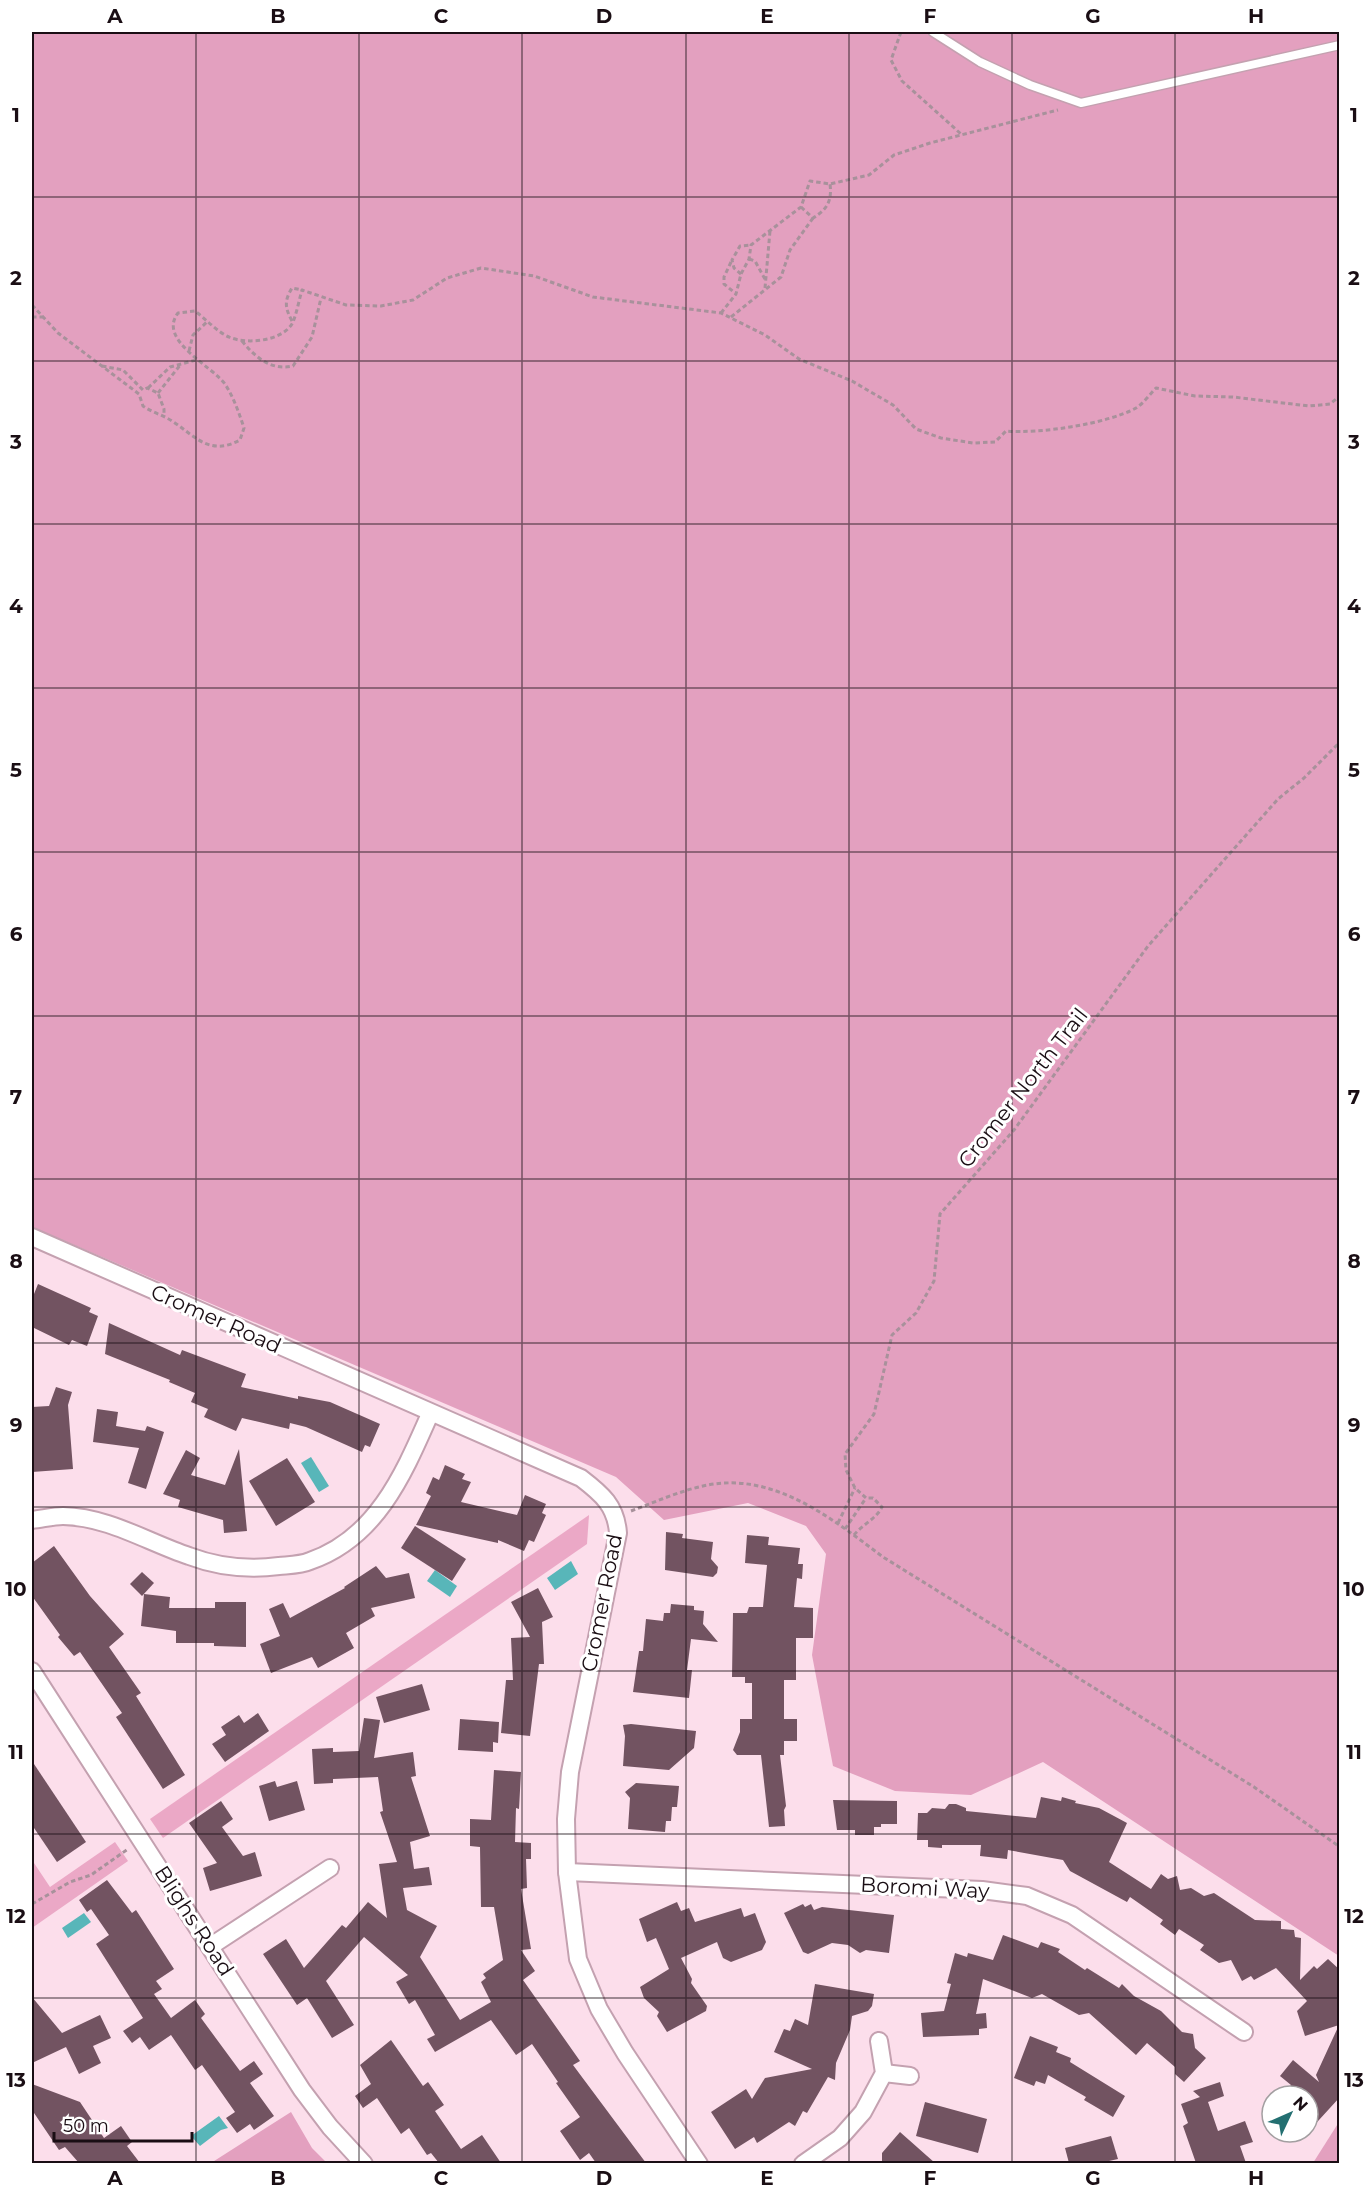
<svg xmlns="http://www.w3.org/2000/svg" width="1371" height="2195" font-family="Montserrat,sans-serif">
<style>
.green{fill:#eba8c6}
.forest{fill:#e3a0bf}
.water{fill:#58b6b9}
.building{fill:#725361}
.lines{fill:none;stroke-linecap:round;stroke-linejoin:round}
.service-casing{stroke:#c4a1b0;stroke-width:11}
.minor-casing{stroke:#c4a1b0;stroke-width:20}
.path{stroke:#a8919b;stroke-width:3;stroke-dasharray:4.5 3;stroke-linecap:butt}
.service{stroke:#fff;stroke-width:8}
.minor{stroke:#fff;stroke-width:16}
.grid{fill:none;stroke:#1a0e14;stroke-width:1.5;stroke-opacity:0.55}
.labels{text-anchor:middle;stroke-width:6;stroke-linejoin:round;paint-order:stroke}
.street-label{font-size:21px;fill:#1a0e14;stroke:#fff}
.neatline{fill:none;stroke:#1a0e14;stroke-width:2}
.grid-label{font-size:20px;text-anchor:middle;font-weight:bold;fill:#1a0e14}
</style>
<rect width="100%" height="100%" fill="#fcdeeb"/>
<!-- green -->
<g class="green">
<path d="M 589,1515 L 587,1544 L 163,1838 L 150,1819 Z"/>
<path d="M 115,1842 L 128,1861 L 32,1928 L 32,1860 L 50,1887 Z"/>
</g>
<!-- forest -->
<g class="forest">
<path d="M 32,32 L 1339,32 L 1339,1956 L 1043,1762 L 971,1795 L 895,1791 L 833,1766 L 812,1655 L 826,1554 L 806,1526 L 748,1503 L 664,1520 L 616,1477 L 32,1227 Z"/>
<path d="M 291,2112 L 312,2148 L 327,2163 L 211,2163 Z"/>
<path d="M 1339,2122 L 1339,2163 L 1313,2163 Z"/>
</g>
<!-- water -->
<g class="water">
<path d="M 311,1457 L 329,1486 L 319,1492 L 301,1463 Z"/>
<path d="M 571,1561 L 578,1574 L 555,1590 L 547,1578 Z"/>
<path d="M 435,1570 L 457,1586 L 450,1597 L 427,1581 Z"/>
<path d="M 84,1913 L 91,1922 L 68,1938 L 62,1928 Z"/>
<path d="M 219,2116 L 228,2128 L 221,2130 L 200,2146 L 191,2136 Z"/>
</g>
<!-- building -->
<g class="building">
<path d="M 38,1284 L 91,1308 L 89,1312 L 98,1316 L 87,1346 L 72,1340 L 69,1345 L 32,1327 L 32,1299 Z"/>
<path d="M 109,1323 L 180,1355 L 182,1350 L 246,1374 L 241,1387 L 298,1399 L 298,1396 L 330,1402 L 380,1424 L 370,1447 L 365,1445 L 362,1452 L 306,1427 L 290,1423 L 289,1429 L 242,1418 L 236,1431 L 204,1417 L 208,1409 L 191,1402 L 195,1393 L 169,1382 L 170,1380 L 105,1354 Z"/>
<path d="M 56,1387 L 72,1392 L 68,1405 L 73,1469 L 32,1472 L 32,1407 L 49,1406 Z"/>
<path d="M 97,1409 L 118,1412 L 116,1426 L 145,1431 L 147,1426 L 164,1432 L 146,1489 L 128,1483 L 139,1448 L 93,1442 Z"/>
<path d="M 239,1449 L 247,1531 L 224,1533 L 223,1520 L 178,1507 L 180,1500 L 163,1494 L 186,1450 L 200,1458 L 191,1475 L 225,1485 Z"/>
<path d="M 287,1458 L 315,1502 L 276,1526 L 249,1481 Z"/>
<path d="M 445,1465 L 465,1474 L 462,1479 L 471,1482 L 461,1502 L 517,1515 L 525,1495 L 546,1504 L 542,1513 L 546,1515 L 534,1542 L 529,1540 L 524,1551 L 498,1540 L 498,1543 L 416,1525 L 431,1496 L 426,1493 L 433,1477 L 439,1480 Z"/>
<path d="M 415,1526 L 466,1559 L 452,1581 L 401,1548 Z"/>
<path d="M 666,1532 L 683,1534 L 682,1538 L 713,1542 L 711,1559 L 718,1567 L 717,1573 L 713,1577 L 665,1570 Z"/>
<path d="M 747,1535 L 769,1537 L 768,1545 L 800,1548 L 798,1564 L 803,1564 L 802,1579 L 797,1578 L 794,1607 L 813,1608 L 813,1638 L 796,1638 L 796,1680 L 784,1680 L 784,1719 L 797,1719 L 797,1741 L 784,1741 L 784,1755 L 780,1755 L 786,1806 L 784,1810 L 785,1826 L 769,1827 L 761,1755 L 737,1755 L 733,1750 L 740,1732 L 740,1719 L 752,1719 L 752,1683 L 745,1683 L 745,1677 L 732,1677 L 733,1613 L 747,1613 L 749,1607 L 763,1607 L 767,1565 L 745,1563 Z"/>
<path d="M 54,1546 L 90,1596 L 124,1634 L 109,1647 L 141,1693 L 136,1696 L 185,1775 L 163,1789 L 116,1717 L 122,1713 L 80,1652 L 74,1656 L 58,1637 L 60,1635 L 32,1596 L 32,1563 Z"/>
<path d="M 376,1566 L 386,1578 L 409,1573 L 415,1598 L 371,1608 L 375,1616 L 346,1633 L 354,1648 L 318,1668 L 312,1657 L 271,1673 L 260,1644 L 280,1636 L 269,1609 L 283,1603 L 290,1618 L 345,1588 L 344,1587 Z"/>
<path d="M 142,1572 L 154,1583 L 142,1596 L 130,1584 Z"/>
<path d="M 538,1588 L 553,1617 L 542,1622 L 544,1664 L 539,1664 L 530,1736 L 501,1733 L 506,1680 L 513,1680 L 511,1638 L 530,1637 L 511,1602 Z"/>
<path d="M 144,1594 L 170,1597 L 169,1608 L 215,1608 L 215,1602 L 246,1602 L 246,1647 L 214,1646 L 214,1643 L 176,1643 L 176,1631 L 141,1626 Z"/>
<path d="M 671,1604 L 694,1606 L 694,1610 L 704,1611 L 703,1624 L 718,1642 L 691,1639 L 687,1670 L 692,1670 L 689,1698 L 633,1692 L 639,1651 L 643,1651 L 646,1619 L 663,1621 L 664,1613 L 670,1613 Z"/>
<path d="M 422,1684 L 430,1710 L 384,1723 L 376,1697 Z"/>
<path d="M 258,1713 L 269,1731 L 225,1762 L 212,1744 L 226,1735 L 221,1727 L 239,1715 L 244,1723 Z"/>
<path d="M 364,1718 L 380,1720 L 374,1758 L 413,1752 L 416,1776 L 411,1777 L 430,1836 L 410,1842 L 414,1869 L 429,1867 L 432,1885 L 403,1888 L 407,1910 L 437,1926 L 420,1957 L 460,2020 L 491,2002 L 481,1982 L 486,1978 L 483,1974 L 503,1960 L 494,1907 L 481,1907 L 480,1847 L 470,1846 L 470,1819 L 491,1820 L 494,1770 L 521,1772 L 519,1809 L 516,1808 L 515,1842 L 531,1843 L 531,1859 L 526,1859 L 527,1888 L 521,1889 L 531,1949 L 521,1950 L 535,1971 L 523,1980 L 580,2061 L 573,2065 L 646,2163 L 596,2163 L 589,2153 L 580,2160 L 560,2131 L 580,2117 L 556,2083 L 558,2082 L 532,2044 L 516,2055 L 491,2020 L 435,2052 L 427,2039 L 435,2035 L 415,2000 L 409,2004 L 396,1982 L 408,1975 L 364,1937 L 326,1981 L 354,2025 L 332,2038 L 307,1998 L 297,2005 L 263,1954 L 286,1939 L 304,1968 L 342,1925 L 346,1928 L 368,1902 L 387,1918 L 379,1864 L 397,1862 L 380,1812 L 383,1811 L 378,1777 L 333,1779 L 333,1783 L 314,1784 L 312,1749 L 333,1748 L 333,1752 L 359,1751 Z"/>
<path d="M 460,1719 L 499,1722 L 498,1743 L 493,1742 L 493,1752 L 458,1750 Z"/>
<path d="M 631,1724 L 696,1731 L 694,1748 L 669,1770 L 623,1766 L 625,1736 L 623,1725 Z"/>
<path d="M 32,1761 L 86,1842 L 57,1862 L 32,1825 Z"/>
<path d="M 275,1781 L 277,1787 L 297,1781 L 305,1810 L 269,1821 L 259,1786 Z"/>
<path d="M 636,1783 L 679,1786 L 677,1807 L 672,1807 L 671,1821 L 666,1821 L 665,1832 L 628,1829 L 630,1798 L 625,1792 Z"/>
<path d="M 1041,1797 L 1061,1801 L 1062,1797 L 1076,1801 L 1075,1803 L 1099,1808 L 1127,1823 L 1109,1862 L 1151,1889 L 1161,1874 L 1168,1879 L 1177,1876 L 1180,1890 L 1191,1888 L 1204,1896 L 1214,1893 L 1255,1920 L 1281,1921 L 1281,1929 L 1294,1930 L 1295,1937 L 1301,1938 L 1300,1980 L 1314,1966 L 1317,1969 L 1328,1959 L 1340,1970 L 1340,2097 L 1308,2132 L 1308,2096 L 1282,2096 L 1291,2085 L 1280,2076 L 1293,2060 L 1319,2082 L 1316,2075 L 1339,2025 L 1305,2036 L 1297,2011 L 1307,2001 L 1276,1968 L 1254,1980 L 1251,1976 L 1242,1981 L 1231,1960 L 1219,1963 L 1200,1950 L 1204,1945 L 1179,1929 L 1175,1935 L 1160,1924 L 1163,1920 L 1130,1897 L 1127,1902 L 1070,1871 L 1063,1860 L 1008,1850 L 1007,1859 L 980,1856 L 981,1845 L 942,1845 L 942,1848 L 928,1847 L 928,1840 L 917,1840 L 918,1813 L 927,1813 L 932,1808 L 945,1809 L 949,1804 L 956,1804 L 966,1808 L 966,1811 L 1036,1818 Z"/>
<path d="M 833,1800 L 897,1801 L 897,1824 L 881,1824 L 881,1827 L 874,1827 L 874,1835 L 855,1835 L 855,1830 L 837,1830 Z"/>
<path d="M 221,1801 L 233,1819 L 222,1827 L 243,1856 L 255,1852 L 262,1876 L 210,1891 L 203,1868 L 217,1863 L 189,1823 Z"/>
<path d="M 107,1880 L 132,1913 L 136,1910 L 174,1969 L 156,1981 L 162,1989 L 154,1994 L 171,2018 L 195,2000 L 205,2014 L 201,2018 L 240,2071 L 254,2061 L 263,2074 L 250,2083 L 274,2116 L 254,2130 L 250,2124 L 237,2133 L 226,2118 L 235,2112 L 202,2065 L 195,2070 L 171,2035 L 149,2050 L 140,2037 L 132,2043 L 123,2031 L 143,2018 L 96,1944 L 109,1935 L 91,1909 L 87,1912 L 79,1900 Z"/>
<path d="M 677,1902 L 681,1911 L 689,1908 L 695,1922 L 741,1908 L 744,1917 L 755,1913 L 766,1942 L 762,1950 L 731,1962 L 723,1958 L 717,1942 L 681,1958 L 692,1979 L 691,1983 L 707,2006 L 706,2011 L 667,2032 L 657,2016 L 659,2012 L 644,1998 L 640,1987 L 669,1969 L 656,1938 L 647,1942 L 639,1919 Z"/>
<path d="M 803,1904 L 805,1907 L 811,1904 L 814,1910 L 822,1907 L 894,1915 L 889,1953 L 866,1950 L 860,1953 L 848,1945 L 832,1943 L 808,1954 L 803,1952 L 784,1913 Z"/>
<path d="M 1003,1935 L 1038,1948 L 1041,1942 L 1060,1949 L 1058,1952 L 1085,1970 L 1087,1968 L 1119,1988 L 1122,1984 L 1134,1996 L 1161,2011 L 1182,2032 L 1193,2034 L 1195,2048 L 1206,2058 L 1184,2082 L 1175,2074 L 1175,2067 L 1147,2043 L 1136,2055 L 1089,2013 L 1079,2015 L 1042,1994 L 1032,1998 L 983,1979 L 976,2014 L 986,2013 L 987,2028 L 979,2029 L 979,2035 L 923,2037 L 921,2013 L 944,2011 L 951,1984 L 947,1983 L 955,1953 L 967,1957 L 968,1953 L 993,1960 Z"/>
<path d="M 815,1984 L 874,1994 L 872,2006 L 868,2011 L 852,2016 L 850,2030 L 836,2063 L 835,2080 L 828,2077 L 807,2113 L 803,2111 L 795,2126 L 789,2122 L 757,2143 L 754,2137 L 735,2149 L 711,2112 L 746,2089 L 752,2099 L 765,2078 L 812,2069 L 774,2052 L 784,2029 L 790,2031 L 795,2019 L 808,2025 Z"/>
<path d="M 32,1997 L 62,2033 L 100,2015 L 111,2038 L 93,2046 L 101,2063 L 79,2074 L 66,2047 L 32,2063 Z"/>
<path d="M 1030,2036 L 1058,2047 L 1056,2052 L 1071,2058 L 1070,2062 L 1125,2096 L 1113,2117 L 1084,2100 L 1086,2097 L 1048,2075 L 1045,2084 L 1036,2081 L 1034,2086 L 1014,2078 Z"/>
<path d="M 391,2040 L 423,2086 L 428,2082 L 444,2105 L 435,2111 L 461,2149 L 482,2135 L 501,2163 L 439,2163 L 431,2153 L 427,2155 L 409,2128 L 401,2134 L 377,2098 L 363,2108 L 355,2096 L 371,2084 L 360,2065 Z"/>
<path d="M 1220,2082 L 1224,2096 L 1208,2102 L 1218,2131 L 1245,2121 L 1253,2142 L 1240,2146 L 1246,2163 L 1196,2163 L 1183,2126 L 1188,2123 L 1181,2104 L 1200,2097 L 1193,2091 Z"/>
<path d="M 32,2084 L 80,2102 L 104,2138 L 121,2126 L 132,2142 L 127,2146 L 140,2163 L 79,2163 L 65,2147 L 59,2150 L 32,2110 Z"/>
<path d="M 925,2102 L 987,2119 L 978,2153 L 916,2136 Z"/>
<path d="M 900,2132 L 935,2163 L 882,2163 L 882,2153 Z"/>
<path d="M 1111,2136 L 1118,2159 L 1100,2163 L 1069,2163 L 1065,2148 Z"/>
</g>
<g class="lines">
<!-- service casing -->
<g class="service-casing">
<path id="service" d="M 933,32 L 980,62 L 1030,85 L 1081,103 L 1340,45"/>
</g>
<!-- minor casing -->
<g class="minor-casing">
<g id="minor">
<path d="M 32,1237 L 581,1478 C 602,1494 616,1506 618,1533 L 570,1772 L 566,1819 L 567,1872 L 578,1959 L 599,2009 L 625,2053 L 699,2164"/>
<path d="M 32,1520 C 42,1519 53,1516 63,1516 C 109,1517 147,1542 189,1556 C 218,1567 248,1570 279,1566 C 289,1565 301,1565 310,1561 C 377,1538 404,1473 430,1414"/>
<path d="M 32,1671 L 302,2090 L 330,2127 L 364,2164"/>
<path d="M 567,1872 L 982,1890 L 1027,1896 L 1072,1915 L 1244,2032"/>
<path d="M 211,1946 L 330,1868"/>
<path d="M 884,2073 L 910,2076"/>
<path d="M 803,2164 L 840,2138 L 863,2112 L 884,2073 L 879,2041"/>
</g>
</g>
<!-- path -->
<g class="path">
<path d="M 901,32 L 891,60 L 902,81 L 961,134"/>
<path d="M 801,207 L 813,218 C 828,209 832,200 830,184"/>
<path d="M 749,259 L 755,261 L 766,281"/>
<path d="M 731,262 L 724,277 L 724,284 L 735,293"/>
<path d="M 741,274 L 734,268 L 732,260 L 740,246 L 751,245"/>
<path d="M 765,288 L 770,231"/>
<path d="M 32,305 L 58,333 L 139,394 L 143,406 C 153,413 163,415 172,421 C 194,435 209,457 240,440 L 244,428 C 239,413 234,398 225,384 C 212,366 157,340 178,313 L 195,311 C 206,319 217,332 229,337 C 247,345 284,341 293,322 C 297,312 299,300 302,290 L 346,305 L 381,306 L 413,300 L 447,278 L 481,268 L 534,276 L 593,297 L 721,313 L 765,335 L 799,359 L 852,381 L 893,405 L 916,429 L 941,438 L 973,443 L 995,442 L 1006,431 C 1039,434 1107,424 1136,408 C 1143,404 1150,394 1156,388 L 1195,396 L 1233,397 L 1309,406 L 1330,404 L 1340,396"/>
<path d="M 721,313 L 736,294 L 741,274 L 749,259 L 751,245 L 801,207 L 810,181 L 830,184 L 869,175 L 894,155 L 930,143 L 1058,110"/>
<path d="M 32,317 L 43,317"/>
<path d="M 731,317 L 781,277 L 790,250 L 813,218"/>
<path d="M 292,321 C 285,308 284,301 292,288 L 302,290"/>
<path d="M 242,341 C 255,357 271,371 293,366 L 312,337 L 321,298"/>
<path d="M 189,351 L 193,335 L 208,321"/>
<path d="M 102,366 L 123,370 L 143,390 L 147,388 L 158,393 L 164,409 L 164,416"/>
<path d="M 148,388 L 170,367 L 196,360"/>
<path d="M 158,393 L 181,364"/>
<path d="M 631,1511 C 658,1501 686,1488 714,1484 C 779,1475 835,1521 883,1557 L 1254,1787 L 1340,1847"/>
<path d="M 838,1523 L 855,1488"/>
<path d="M 845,1529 L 866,1498 L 855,1488 L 846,1470 L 845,1454 L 874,1414 L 892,1335 L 916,1313 L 934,1281 L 940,1214 L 1014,1130 L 1148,946 L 1278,799 L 1304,778 L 1340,742"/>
<path d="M 854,1535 C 862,1525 877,1518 882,1507 L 873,1498 L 866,1498"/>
<path d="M 32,1904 L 70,1882 L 91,1875 L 128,1849"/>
</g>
<!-- service -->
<use href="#service" class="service"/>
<!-- minor -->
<use href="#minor" class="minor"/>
</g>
<!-- grid -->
<path class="grid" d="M 196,32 L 196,2164M 359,32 L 359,2164M 522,32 L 522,2164M 686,32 L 686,2164M 849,32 L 849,2164M 1012,32 L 1012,2164M 1175,32 L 1175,2164M 32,197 L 1340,197M 32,361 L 1340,361M 32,524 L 1340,524M 32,688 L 1340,688M 32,852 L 1340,852M 32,1016 L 1340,1016M 32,1179 L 1340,1179M 32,1343 L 1340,1343M 32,1507 L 1340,1507M 32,1671 L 1340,1671M 32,1834 L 1340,1834M 32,1998 L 1340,1998"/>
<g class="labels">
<!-- street labels -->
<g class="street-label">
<text transform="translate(1023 1088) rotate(-52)" y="7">Cromer North Trail</text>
<text transform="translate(216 1319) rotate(24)" y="7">Cromer Road</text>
<text transform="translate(602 1603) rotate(-79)" y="7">Cromer Road</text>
<text transform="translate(925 1888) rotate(3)" y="7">Boromi Way</text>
<text transform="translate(194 1921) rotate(57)" y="7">Blighs Road</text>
</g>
</g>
<!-- border -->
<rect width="1371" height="2195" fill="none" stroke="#ffffff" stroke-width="66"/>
<!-- north arrow -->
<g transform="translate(1290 2114) rotate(46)"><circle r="28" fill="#ffffff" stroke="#a39fa1" stroke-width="1.5"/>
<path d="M0-4.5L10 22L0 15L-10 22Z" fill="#236f71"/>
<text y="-9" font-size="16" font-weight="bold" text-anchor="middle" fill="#1a0e14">N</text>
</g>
<!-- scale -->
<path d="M54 2132v9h138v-9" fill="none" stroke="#1a0e14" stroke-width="3"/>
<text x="63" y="2132" font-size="18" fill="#1a0e14" stroke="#ffffff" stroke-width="4.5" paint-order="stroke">50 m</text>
<rect x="33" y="33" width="1305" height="2129" class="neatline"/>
<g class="grid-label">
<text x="115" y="23">A</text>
<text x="278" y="23">B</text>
<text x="441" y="23">C</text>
<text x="604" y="23">D</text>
<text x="767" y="23">E</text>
<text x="930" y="23">F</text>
<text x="1093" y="23">G</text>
<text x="1256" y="23">H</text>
<text x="16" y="122">1</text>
<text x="1354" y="122">1</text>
<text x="16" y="285">2</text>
<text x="1354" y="285">2</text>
<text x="16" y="449">3</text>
<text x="1354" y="449">3</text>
<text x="16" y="613">4</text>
<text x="1354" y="613">4</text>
<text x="16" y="777">5</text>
<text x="1354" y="777">5</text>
<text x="16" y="941">6</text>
<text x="1354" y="941">6</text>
<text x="16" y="1104">7</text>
<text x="1354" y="1104">7</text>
<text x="16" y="1268">8</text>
<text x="1354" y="1268">8</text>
<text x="16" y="1432">9</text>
<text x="1354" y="1432">9</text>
<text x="16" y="1596">10</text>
<text x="1354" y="1596">10</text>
<text x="16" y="1759">11</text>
<text x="1354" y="1759">11</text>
<text x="16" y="1923">12</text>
<text x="1354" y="1923">12</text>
<text x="16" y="2087">13</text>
<text x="1354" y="2087">13</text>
<text x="115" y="2185">A</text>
<text x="278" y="2185">B</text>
<text x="441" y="2185">C</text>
<text x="604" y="2185">D</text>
<text x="767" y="2185">E</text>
<text x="930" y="2185">F</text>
<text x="1093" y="2185">G</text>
<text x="1256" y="2185">H</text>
</g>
</svg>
